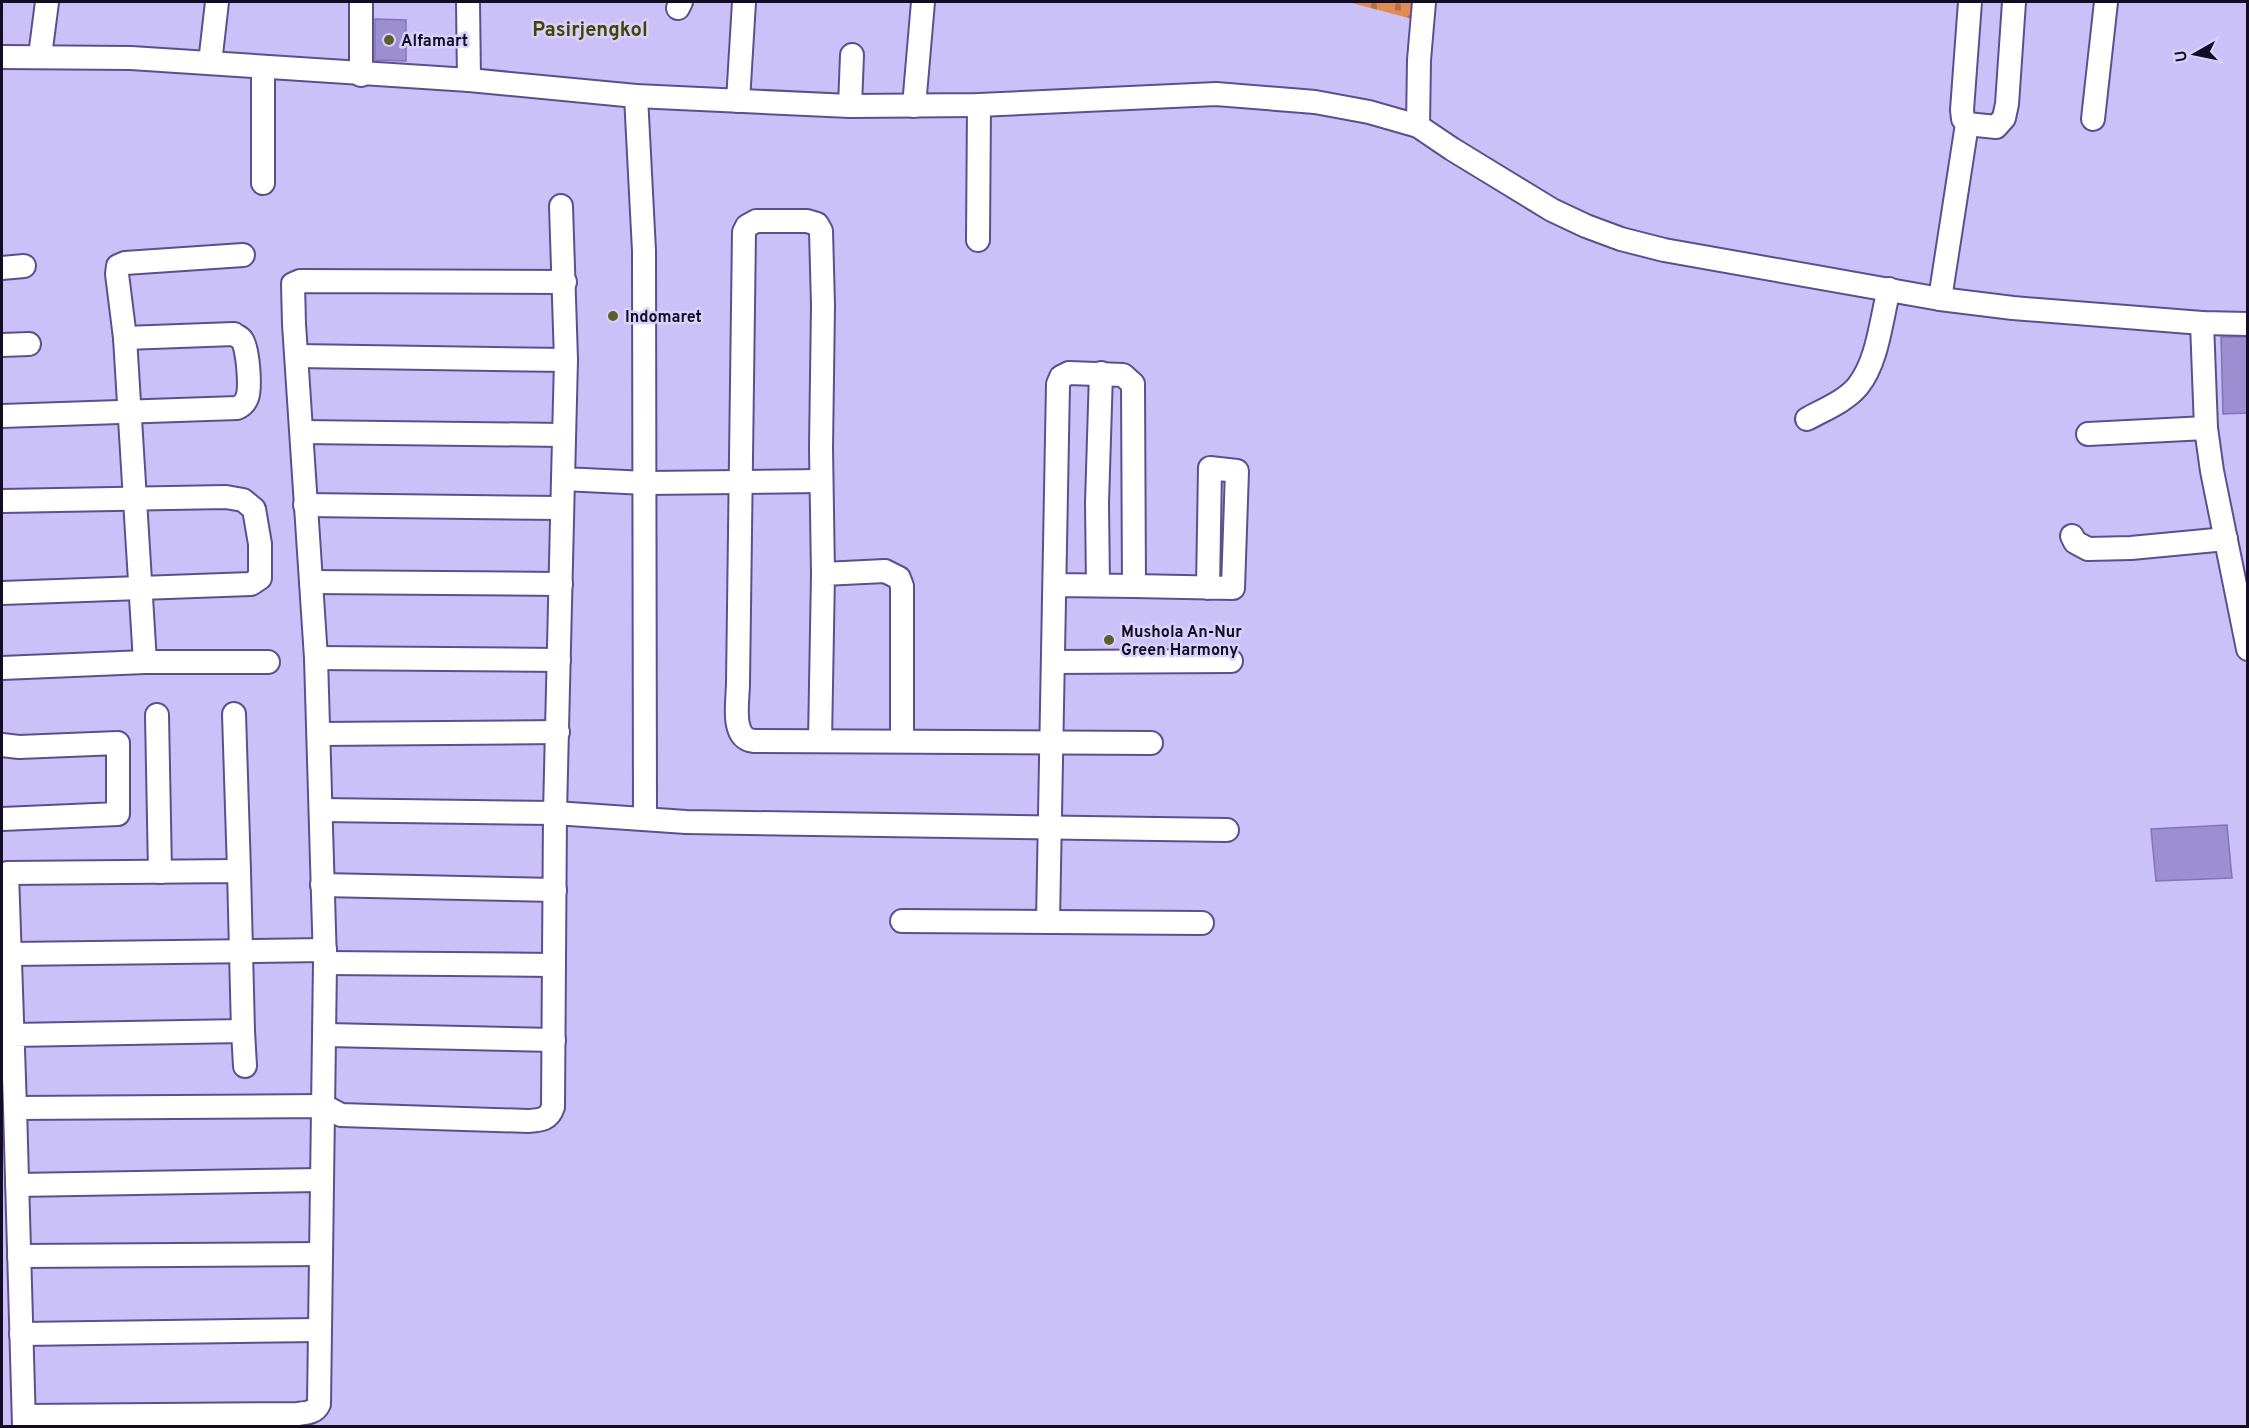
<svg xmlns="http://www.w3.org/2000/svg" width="2249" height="1428" font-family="Overpass,sans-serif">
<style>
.cemetery{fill:url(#cemetery-stones)}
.building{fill:#9b8ed1;stroke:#8274b5;stroke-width:1.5}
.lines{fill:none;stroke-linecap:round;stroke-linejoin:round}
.minor-casing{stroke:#5d4f8c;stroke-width:26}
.minor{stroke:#fff;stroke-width:22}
.poi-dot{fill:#5b5f2c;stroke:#d8d1fb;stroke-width:2}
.labels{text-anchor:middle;stroke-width:5;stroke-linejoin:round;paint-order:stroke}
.poi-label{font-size:16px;font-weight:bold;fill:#120c24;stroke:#d8d1fb;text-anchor:start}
.quarter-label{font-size:20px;font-weight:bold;fill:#424506;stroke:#d8d1fb}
</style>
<defs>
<pattern id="cemetery-stones" width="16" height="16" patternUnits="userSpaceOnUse" patternTransform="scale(1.5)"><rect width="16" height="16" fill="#e08c54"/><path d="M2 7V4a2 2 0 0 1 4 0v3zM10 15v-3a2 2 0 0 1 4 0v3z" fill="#b47145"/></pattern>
</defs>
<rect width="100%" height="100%" fill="#cbc1f9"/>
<!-- cemetery -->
<path class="cemetery" d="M 1348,2 L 1417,2 L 1416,20 Z"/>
<!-- building -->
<g class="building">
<path d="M 375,19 L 406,20 L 406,61 L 375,60 Z"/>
<path d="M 2221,337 L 2247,337 L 2247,413 L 2223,414 Z"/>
<path d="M 2227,825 L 2232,878 L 2156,881 L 2151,829 Z"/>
</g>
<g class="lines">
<!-- minor casing -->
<g class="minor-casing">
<g id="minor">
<path d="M 361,2 L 361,75"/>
<path d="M 468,2 L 469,80"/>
<path d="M 678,8 L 681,2"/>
<path d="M 40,56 L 47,2"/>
<path d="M 2,57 L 131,58 L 469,80 L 636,96 L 850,106 L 979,105 L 1216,94 L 1315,102 L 1369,112 L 1418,126 L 1452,149 L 1552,210 L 1586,226 L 1621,239 L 1664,250 L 1940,299 L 2013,308 L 2202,323 L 2248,324"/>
<path d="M 210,63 L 217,2"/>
<path d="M 636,96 L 644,251 L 645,819"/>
<path d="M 738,101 L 744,2"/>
<path d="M 850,106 L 852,55"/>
<path d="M 914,106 L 923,2"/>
<path d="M 2093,119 L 2106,2"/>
<path d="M 1967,124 L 1996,127 L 2004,118 L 2007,104 L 2014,2"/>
<path d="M 1418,126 L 1419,60 L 1424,2"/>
<path d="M 263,183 L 263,68"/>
<path d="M 561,206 L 566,360 L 563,479 L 646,483 L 821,481"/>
<path d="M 978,240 L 979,105"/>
<path d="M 243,255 L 125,263 L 118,266 L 117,274 L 125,338 L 145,662 L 268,662"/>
<path d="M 2,268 L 24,266"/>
<path d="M 1940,299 L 1967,124 L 1963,119 L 1962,110 L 1970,2"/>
<path d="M 2202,323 L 2206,428 L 2212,471 L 2248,649"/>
<path d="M 2,345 L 29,344"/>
<path d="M 297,356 L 566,360"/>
<path d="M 2,416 L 237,408 C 242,406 245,403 247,398 C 251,388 248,348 242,340 C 240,337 236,336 234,334 L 125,338"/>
<path d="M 1807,419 C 1823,410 1846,401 1858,386 C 1878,361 1881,320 1889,289"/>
<path d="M 302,432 L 563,435"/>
<path d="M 2088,434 L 2206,428"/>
<path d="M 2,501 L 226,497 L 243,500 L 254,509 L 260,544 L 260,578 L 251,584 L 2,593"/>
<path d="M 305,505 L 561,508"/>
<path d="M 2072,536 L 2075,542 L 2088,549 L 2131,548 L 2226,539"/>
<path d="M 823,574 L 821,448 L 823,305 L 821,231 L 817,224 L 807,221 L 756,221 L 747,226 L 744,232 L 738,683 C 738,701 730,739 754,741 L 1151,743"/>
<path d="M 311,582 L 561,584"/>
<path d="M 1098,585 L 1097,503 L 1101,373"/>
<path d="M 1134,586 L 1233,588 L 1237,471 L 1210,468 L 1208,588"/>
<path d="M 316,658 L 559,660"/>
<path d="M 1053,662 L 1231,661"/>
<path d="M 2,668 L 145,662"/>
<path d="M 234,714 L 239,871"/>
<path d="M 157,715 L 160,872"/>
<path d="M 319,734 L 558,732"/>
<path d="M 820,741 L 823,574 L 885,571 L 899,578 L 902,586 L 902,741"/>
<path d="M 2,745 L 19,747 L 118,743 L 118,814 L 2,819"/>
<path d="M 321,810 L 555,813 L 686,822 L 1227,830"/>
<path d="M 322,885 L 555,890"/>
<path d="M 902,921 L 1202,923"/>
<path d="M 1048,922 L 1058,384 L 1061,377 L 1069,373 L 1123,375 L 1133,384 L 1134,586 L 1055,585"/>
<path d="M 10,954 L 325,950"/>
<path d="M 325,963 L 554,965"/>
<path d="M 243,1031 L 245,1066"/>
<path d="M 12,1035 L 243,1031 L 239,871 L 7,873 L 15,1108"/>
<path d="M 326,1035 L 554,1040"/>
<path d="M 17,1185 L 321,1180"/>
<path d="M 19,1256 L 320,1254"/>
<path d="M 21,1334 L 319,1330"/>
<path d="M 24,1416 L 297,1414 C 306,1413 315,1413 319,1404 L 325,963 L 316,658 L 294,324 L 293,284 L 300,281 L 565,282"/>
<path d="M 24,1426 L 15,1108 L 324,1106 L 341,1115 L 528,1121 C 540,1120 549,1120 553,1107 L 555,813 L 563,479"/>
</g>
</g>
<!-- minor -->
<use href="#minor" class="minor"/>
</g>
<!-- markers -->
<g class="poi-dot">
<circle cx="389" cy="40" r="6"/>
<circle cx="613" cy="316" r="6"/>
<circle cx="1109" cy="640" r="6"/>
</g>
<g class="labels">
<!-- poi labels -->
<g class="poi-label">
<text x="401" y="46">Alfamart</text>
<text x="625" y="322">Indomaret</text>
<text x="1121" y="637">Mushola An-Nur<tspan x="1121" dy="18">Green Harmony</tspan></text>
</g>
<!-- quarter labels -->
<g class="quarter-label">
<text x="590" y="36">Pasirjengkol</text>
</g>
</g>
<!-- border -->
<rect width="2249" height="1428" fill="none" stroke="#120c24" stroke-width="6"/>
<!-- north arrow -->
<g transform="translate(2195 54) rotate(261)" stroke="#d8d1fb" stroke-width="4.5" paint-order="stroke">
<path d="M0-4.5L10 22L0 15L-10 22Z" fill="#120c24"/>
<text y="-9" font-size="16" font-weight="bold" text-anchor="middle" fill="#120c24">U</text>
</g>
</svg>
